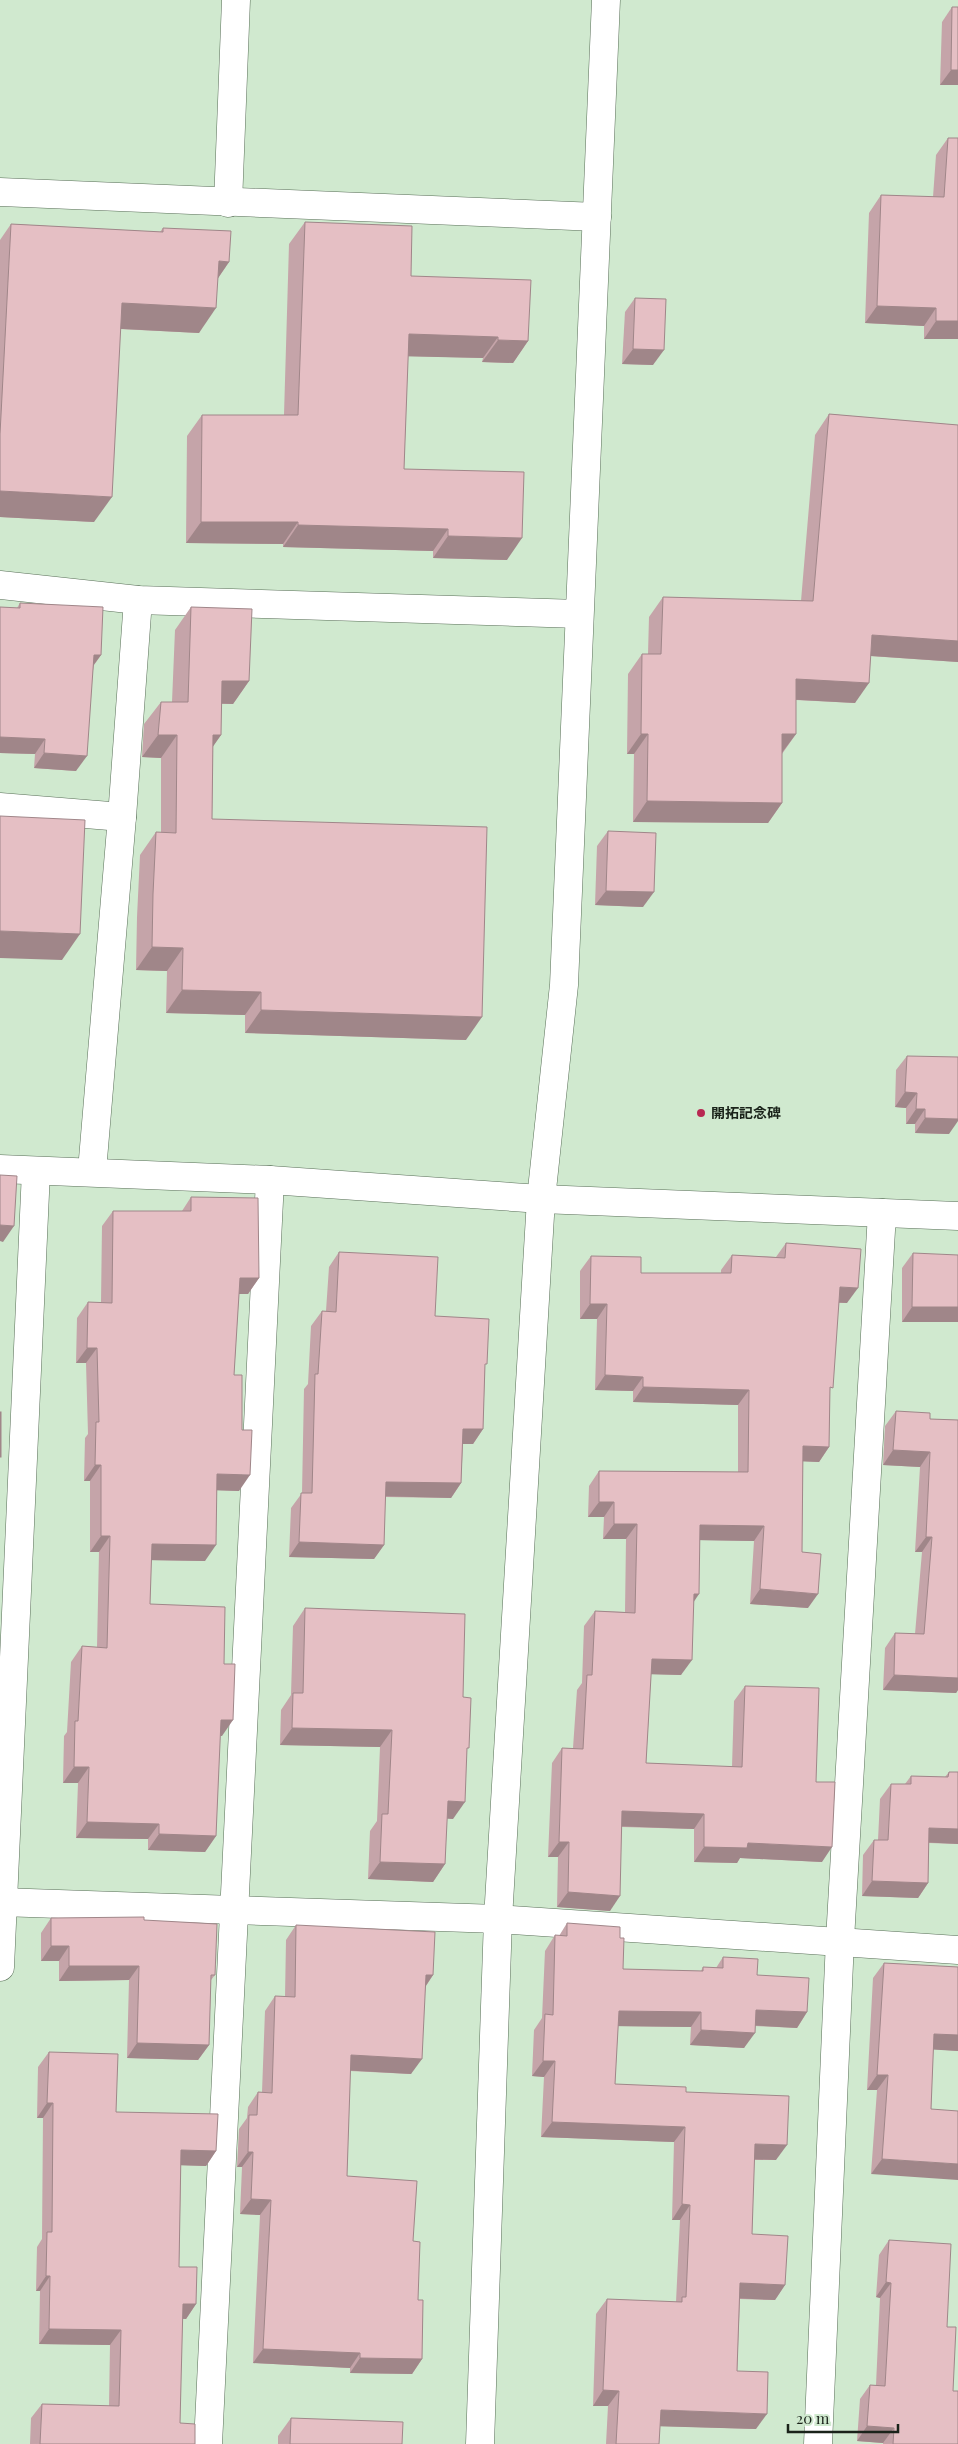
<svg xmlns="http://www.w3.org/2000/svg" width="958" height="2444" font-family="'Playfair Display','Noto Sans JP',serif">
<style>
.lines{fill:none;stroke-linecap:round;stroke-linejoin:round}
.minor-casing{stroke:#596f58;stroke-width:29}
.tertiary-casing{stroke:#596f58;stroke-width:29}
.minor{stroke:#fff;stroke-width:28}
.tertiary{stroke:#fff;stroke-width:28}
.wall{fill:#c5a4a9}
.shaded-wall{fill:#a08689}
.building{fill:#e5bfc4;stroke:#a08689}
.poi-dot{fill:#b82852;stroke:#d0e9cf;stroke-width:2}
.labels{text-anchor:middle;stroke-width:4;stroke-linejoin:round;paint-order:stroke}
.poi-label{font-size:14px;font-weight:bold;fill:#1a231a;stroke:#d0e9cf;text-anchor:start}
</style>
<rect width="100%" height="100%" fill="#d0e9cf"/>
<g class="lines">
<!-- minor casing -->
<g class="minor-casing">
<g id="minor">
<path d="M 0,192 L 597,217"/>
<path d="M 228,203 L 236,0"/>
<path d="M 0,585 L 138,600 L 579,614"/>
<path d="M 0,807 L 122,817"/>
<path d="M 92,1171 L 122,817 L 138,600"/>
<path d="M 0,1902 L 498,1919 L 958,1950"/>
<path d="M 0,1967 L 36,1171"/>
<path d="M 208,2444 L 270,1180"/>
<path d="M 818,2444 L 840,1940 L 882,1213"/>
</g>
</g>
<!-- tertiary casing -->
<g class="tertiary-casing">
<g id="tertiary">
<path d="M 0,1169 L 270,1180 L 541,1199 L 958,1216"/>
<path d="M 480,2444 L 498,1919 L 541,1199 L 564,985 L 606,0"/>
</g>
</g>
<!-- minor -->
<use href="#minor" class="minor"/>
<!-- tertiary -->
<use href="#tertiary" class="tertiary"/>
</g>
<!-- wall -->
<g class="wall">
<path d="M 952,7 L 958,85 L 940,85 L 942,22 Z"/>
<path d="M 948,138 L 958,138 L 958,339 L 924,339 L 924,326 L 865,323 L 869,213 L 881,195 L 933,197 L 936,155 Z"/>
<path d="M 305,222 L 411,276 L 528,341 L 513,363 L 482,362 L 483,358 L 408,356 L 404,469 L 507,560 L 433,558 L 433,551 L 283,547 L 283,544 L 186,543 L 187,436 L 202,415 L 284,415 L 289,244 Z"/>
<path d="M 11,224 L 160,232 L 163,228 L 229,262 L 218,278 L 199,333 L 120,329 L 94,522 L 0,517 L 0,240 Z"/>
<path d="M 635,298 L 653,365 L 622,364 L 625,312 Z"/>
<path d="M 829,414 L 958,425 L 958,662 L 870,656 L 855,703 L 796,700 L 796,734 L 782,754 L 782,803 L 768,823 L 633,822 L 634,754 L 627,754 L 628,674 L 642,654 L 648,654 L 649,617 L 663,597 L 801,601 L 815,435 Z"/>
<path d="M 20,603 L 101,655 L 94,665 L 76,771 L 34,768 L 35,754 L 0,753 L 0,607 L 17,608 Z"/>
<path d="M 191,607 L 249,681 L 233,704 L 221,704 L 221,735 L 213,746 L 212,819 L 466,1040 L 245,1033 L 245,1015 L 166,1013 L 167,971 L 136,970 L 137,917 L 140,855 L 156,832 L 161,833 L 161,758 L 142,757 L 144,724 L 161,702 L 172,702 L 175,630 Z"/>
<path d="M 608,831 L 643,907 L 595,905 L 597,846 Z"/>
<path d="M 907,1056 L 949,1134 L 915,1133 L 915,1124 L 906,1124 L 906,1108 L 895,1107 L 896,1070 Z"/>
<path d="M 191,1197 L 259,1278 L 248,1294 L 239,1294 L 234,1375 L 239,1491 L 217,1490 L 205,1561 L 151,1560 L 150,1604 L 224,1664 L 222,1736 L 220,1736 L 216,1836 L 205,1852 L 148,1850 L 148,1839 L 76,1838 L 78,1783 L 63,1783 L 64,1736 L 67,1732 L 71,1662 L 82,1646 L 97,1647 L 99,1552 L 90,1552 L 90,1481 L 84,1481 L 85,1438 L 88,1434 L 86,1363 L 76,1363 L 77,1318 L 88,1302 L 101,1303 L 102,1226 L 113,1211 L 182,1211 Z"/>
<path d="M 786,1243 L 847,1303 L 839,1303 L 830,1391 L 829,1447 L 819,1462 L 803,1461 L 802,1552 L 808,1608 L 750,1604 L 754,1541 L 700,1540 L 694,1601 L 681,1675 L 651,1674 L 646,1763 L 732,1767 L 734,1701 L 745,1686 L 816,1782 L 822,1862 L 740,1858 L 737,1863 L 694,1862 L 694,1829 L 622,1827 L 610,1911 L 557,1907 L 558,1857 L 548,1857 L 552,1763 L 562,1748 L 573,1748 L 577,1690 L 582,1683 L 584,1626 L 595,1611 L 625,1612 L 626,1539 L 603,1539 L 604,1517 L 588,1517 L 589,1486 L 599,1471 L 738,1472 L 738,1405 L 633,1402 L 633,1391 L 595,1390 L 597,1319 L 580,1319 L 580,1271 L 591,1256 L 641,1273 L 721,1273 L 721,1270 L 732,1255 L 776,1257 Z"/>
<path d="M 339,1252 L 435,1316 L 485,1367 L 483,1429 L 473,1444 L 463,1444 L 461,1483 L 451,1498 L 385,1497 L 384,1545 L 374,1559 L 289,1557 L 291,1508 L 302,1493 L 304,1389 L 308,1384 L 311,1326 L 322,1311 L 326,1311 L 329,1267 Z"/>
<path d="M 913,1253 L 958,1322 L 902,1322 L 902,1268 Z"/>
<path d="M 896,1411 L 930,1419 L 958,1420 L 958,1690 L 956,1693 L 883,1690 L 885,1648 L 895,1633 L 915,1634 L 922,1552 L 915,1552 L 920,1467 L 883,1465 L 885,1426 Z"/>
<path d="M 305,1608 L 463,1697 L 467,1752 L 453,1819 L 447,1818 L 445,1864 L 433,1882 L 368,1879 L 370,1831 L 377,1821 L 380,1747 L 280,1745 L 281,1710 L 291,1695 L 293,1626 Z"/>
<path d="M 949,1772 L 958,1844 L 929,1843 L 928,1883 L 918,1898 L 862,1896 L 863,1855 L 874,1840 L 878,1840 L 880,1799 L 891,1784 L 905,1784 L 911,1776 L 945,1777 Z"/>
<path d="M 51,1918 L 144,1920 L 215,1975 L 211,1980 L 209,2045 L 198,2060 L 127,2058 L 129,1980 L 59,1981 L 59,1961 L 41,1961 L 41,1933 Z"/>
<path d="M 567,1923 L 620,1938 L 623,1969 L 701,1971 L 703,1967 L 716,1968 L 723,1957 L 757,1975 L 807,2012 L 797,2028 L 755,2026 L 744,2048 L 690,2045 L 691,2027 L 618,2026 L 615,2084 L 686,2092 L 776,2160 L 754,2160 L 752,2234 L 785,2285 L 775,2300 L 740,2299 L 737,2371 L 756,2429 L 660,2426 L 659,2444 L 606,2444 L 608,2406 L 593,2406 L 596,2314 L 607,2299 L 676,2302 L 680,2220 L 672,2220 L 674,2142 L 541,2137 L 544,2077 L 532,2076 L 534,2030 L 542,2018 L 545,1951 L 555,1935 L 559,1936 Z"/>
<path d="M 296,1925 L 433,1975 L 426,1986 L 411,2074 L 350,2071 L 347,2176 L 413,2241 L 422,2359 L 412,2374 L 350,2373 L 350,2368 L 253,2363 L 260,2215 L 240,2214 L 242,2167 L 237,2167 L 239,2129 L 247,2118 L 248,2107 L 258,2092 L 262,2092 L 265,2011 L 275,1996 L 285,1997 L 286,1940 Z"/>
<path d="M 884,1963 L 958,1967 L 958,2051 L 933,2049 L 931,2109 L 871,2174 L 877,2090 L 867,2090 L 873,1978 Z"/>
<path d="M 49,2052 L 116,2112 L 216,2151 L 206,2166 L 181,2165 L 179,2267 L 196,2304 L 186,2319 L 182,2319 L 180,2423 L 195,2444 L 30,2444 L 31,2418 L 42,2404 L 109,2406 L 110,2345 L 39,2344 L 40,2291 L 36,2291 L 37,2247 L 42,2239 L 43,2118 L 37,2118 L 38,2067 Z"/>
<path d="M 889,2240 L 947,2327 L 958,2444 L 883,2444 L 883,2443 L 857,2441 L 860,2399 L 870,2385 L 876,2385 L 880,2298 L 876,2297 L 879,2255 Z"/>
<path d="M 291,2418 L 402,2444 L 278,2444 L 278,2436 Z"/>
</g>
<!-- shaded-wall -->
<g class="shaded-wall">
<path d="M 951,70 L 958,70 L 958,85 L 940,85 Z"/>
<path d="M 219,261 L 229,262 L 212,287 Z"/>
<path d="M 122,303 L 216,308 L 199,333 L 104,328 Z"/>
<path d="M 877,306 L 936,308 L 924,326 L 865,323 Z"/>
<path d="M 936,321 L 958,321 L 958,339 L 924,339 Z"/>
<path d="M 409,334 L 498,337 L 483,358 L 393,356 Z"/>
<path d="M 498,340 L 528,341 L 513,363 L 482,362 Z"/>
<path d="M 633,349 L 664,350 L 653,365 L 622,364 Z"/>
<path d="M 0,491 L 112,497 L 94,522 L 0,517 Z"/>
<path d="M 201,522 L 298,522 L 283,544 L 186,543 Z"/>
<path d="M 298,525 L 448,529 L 433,551 L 283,547 Z"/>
<path d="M 448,536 L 522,538 L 507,560 L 433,558 Z"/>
<path d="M 872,635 L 958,641 L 958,662 L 857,655 Z"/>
<path d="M 94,655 L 101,655 L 90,670 Z"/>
<path d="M 796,679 L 869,683 L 855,703 L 782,699 Z"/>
<path d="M 222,681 L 249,681 L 233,704 L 206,703 Z"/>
<path d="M 641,734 L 648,734 L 634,754 L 627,754 Z"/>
<path d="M 782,734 L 796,734 L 781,754 Z"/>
<path d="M 158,735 L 177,735 L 161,758 L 142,757 Z"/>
<path d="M 213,735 L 221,735 L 205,758 Z"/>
<path d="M 0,737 L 45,739 L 35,754 L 0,753 Z"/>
<path d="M 44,753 L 87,756 L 76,771 L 34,768 Z"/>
<path d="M 647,801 L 782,803 L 768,823 L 633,822 Z"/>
<path d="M 606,891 L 654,892 L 643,907 L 595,905 Z"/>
<path d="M 0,931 L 80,934 L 62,960 L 0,958 Z"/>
<path d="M 152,947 L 183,948 L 167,971 L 136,970 Z"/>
<path d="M 182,990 L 261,992 L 245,1015 L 166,1013 Z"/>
<path d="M 261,1010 L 482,1017 L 466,1040 L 245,1033 Z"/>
<path d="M 905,1092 L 917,1093 L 906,1108 L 895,1107 Z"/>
<path d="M 916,1109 L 925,1109 L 915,1124 L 906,1124 Z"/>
<path d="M 925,1118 L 958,1119 L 958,1121 L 949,1134 L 915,1133 Z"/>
<path d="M 0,1225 L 14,1226 L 3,1242 L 0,1241 Z"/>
<path d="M 240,1278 L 259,1278 L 248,1294 L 229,1294 Z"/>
<path d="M 840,1287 L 858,1288 L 847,1303 L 830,1302 Z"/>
<path d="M 590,1304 L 607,1304 L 597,1319 L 580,1319 Z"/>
<path d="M 912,1307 L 958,1307 L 958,1322 L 902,1322 Z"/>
<path d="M 87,1348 L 97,1348 L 86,1363 L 76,1363 Z"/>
<path d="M 605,1375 L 643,1377 L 633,1391 L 595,1390 Z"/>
<path d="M 643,1387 L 749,1390 L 738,1405 L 633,1402 Z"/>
<path d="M 463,1429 L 483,1429 L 473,1444 L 453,1444 Z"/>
<path d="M 803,1446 L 829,1447 L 819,1462 L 792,1461 Z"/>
<path d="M 893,1450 L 930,1452 L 920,1467 L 883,1465 Z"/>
<path d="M 95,1465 L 101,1465 L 90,1481 L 84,1481 Z"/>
<path d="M 217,1474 L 250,1475 L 239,1491 L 206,1490 Z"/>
<path d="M 386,1482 L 461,1483 L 451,1498 L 375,1496 Z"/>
<path d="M 599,1502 L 614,1502 L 604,1517 L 588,1517 Z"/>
<path d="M 614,1524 L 637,1524 L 626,1539 L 603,1539 Z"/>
<path d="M 700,1525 L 764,1526 L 754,1541 L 690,1540 Z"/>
<path d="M 101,1536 L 110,1536 L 99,1552 L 90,1552 Z"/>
<path d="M 926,1537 L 932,1537 L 922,1552 L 915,1552 Z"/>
<path d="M 299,1542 L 384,1545 L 374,1559 L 289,1557 Z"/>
<path d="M 152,1544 L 216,1545 L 205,1561 L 141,1560 Z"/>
<path d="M 760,1589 L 818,1594 L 808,1608 L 750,1604 Z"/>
<path d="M 694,1594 L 699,1594 L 689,1609 Z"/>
<path d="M 652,1659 L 692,1660 L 681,1675 L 642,1674 Z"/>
<path d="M 894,1675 L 958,1678 L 958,1690 L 956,1693 L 883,1690 Z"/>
<path d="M 221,1720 L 233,1720 L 222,1736 L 210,1735 Z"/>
<path d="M 292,1728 L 392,1730 L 380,1747 L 280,1745 Z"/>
<path d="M 74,1767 L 89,1767 L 78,1783 L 63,1783 Z"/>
<path d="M 448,1801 L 465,1802 L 453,1819 L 436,1818 Z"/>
<path d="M 622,1811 L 704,1814 L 694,1829 L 612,1826 Z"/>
<path d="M 87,1822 L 159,1824 L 148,1839 L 76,1838 Z"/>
<path d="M 929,1828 L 958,1829 L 958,1844 L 919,1842 Z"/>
<path d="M 159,1834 L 216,1836 L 205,1852 L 148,1850 Z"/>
<path d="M 559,1842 L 569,1842 L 558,1857 L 548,1857 Z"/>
<path d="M 748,1843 L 832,1847 L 822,1862 L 740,1858 L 737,1863 L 694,1862 L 704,1847 Z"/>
<path d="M 380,1862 L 445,1864 L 433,1882 L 368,1879 Z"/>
<path d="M 872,1881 L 928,1883 L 918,1898 L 862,1896 Z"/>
<path d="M 568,1892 L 620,1896 L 610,1911 L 557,1907 Z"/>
<path d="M 51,1946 L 69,1946 L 59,1961 L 41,1961 Z"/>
<path d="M 69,1966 L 139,1966 L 129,1980 L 59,1981 Z"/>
<path d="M 426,1975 L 433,1975 L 423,1990 Z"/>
<path d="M 756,2010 L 807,2012 L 797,2028 L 745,2025 Z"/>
<path d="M 619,2011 L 701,2012 L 691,2027 L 608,2026 Z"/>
<path d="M 701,2030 L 755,2033 L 744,2048 L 690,2045 Z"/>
<path d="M 934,2034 L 958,2035 L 958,2051 L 924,2049 Z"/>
<path d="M 137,2043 L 209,2045 L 198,2060 L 127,2058 Z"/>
<path d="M 351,2055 L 422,2059 L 411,2074 L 340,2070 Z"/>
<path d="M 543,2061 L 555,2061 L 544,2077 L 532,2076 Z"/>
<path d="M 877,2075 L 888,2075 L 877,2090 L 867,2090 Z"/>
<path d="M 47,2103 L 53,2103 L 43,2118 L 37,2118 Z"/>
<path d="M 552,2122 L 685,2127 L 674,2142 L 541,2137 Z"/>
<path d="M 755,2144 L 787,2145 L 776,2160 L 744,2159 Z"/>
<path d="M 181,2150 L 216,2151 L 206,2166 L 171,2165 Z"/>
<path d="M 248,2152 L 253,2152 L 242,2167 L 237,2167 Z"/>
<path d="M 882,2159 L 958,2164 L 958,2180 L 871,2174 Z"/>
<path d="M 251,2199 L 271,2200 L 260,2215 L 240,2214 Z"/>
<path d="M 682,2204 L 690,2205 L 680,2220 L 672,2220 Z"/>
<path d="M 46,2276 L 50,2276 L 40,2291 L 36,2291 Z"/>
<path d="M 886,2282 L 891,2283 L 880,2298 L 876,2297 Z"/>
<path d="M 740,2283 L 785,2285 L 775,2300 L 730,2298 Z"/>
<path d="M 183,2304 L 196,2304 L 186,2319 L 172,2318 Z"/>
<path d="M 49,2329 L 121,2330 L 110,2345 L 39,2344 Z"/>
<path d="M 263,2349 L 360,2353 L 350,2368 L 253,2363 Z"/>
<path d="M 360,2358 L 422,2359 L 412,2374 L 350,2373 Z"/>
<path d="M 603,2390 L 619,2391 L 608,2406 L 593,2406 Z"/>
<path d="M 661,2410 L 767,2414 L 756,2429 L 650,2426 Z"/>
<path d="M 867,2426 L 894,2428 L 883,2443 L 857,2441 Z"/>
</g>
<!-- building -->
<g class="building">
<path d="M 952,7 L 958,7 L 958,70 L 951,70 Z"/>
<path d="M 948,138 L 958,138 L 958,321 L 936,321 L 936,308 L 877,306 L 881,195 L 944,197 Z"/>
<path d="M 305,222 L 412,226 L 411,276 L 531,280 L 528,341 L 498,340 L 498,337 L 409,334 L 404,469 L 524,472 L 522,538 L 448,536 L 448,529 L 298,525 L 298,522 L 201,522 L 202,415 L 298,415 Z"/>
<path d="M 11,224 L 163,232 L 163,228 L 231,231 L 229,262 L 219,261 L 216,308 L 122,303 L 112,497 L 0,491 L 0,434 Z"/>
<path d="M 635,298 L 666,299 L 664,350 L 633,349 Z"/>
<path d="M 829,414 L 958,425 L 958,641 L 872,635 L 869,683 L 796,679 L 796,734 L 782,734 L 782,803 L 647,801 L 648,734 L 641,734 L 642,654 L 661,654 L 663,597 L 813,601 Z"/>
<path d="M 20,603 L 103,607 L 101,655 L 94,655 L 87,756 L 44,753 L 45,739 L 0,737 L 0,607 L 20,608 Z"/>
<path d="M 191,607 L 252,609 L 249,681 L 222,681 L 221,735 L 213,735 L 212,819 L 487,827 L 482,1017 L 261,1010 L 261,992 L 182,990 L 183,948 L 152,947 L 153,894 L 156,832 L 176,833 L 177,735 L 158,735 L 161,702 L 188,702 Z"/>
<path d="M 0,816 L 85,820 L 80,934 L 0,931 Z"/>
<path d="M 608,831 L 656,833 L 654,892 L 606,891 Z"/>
<path d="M 907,1056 L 958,1057 L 958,1119 L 925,1118 L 925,1109 L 916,1109 L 917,1093 L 905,1092 Z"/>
<path d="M 0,1175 L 17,1176 L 14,1226 L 0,1225 Z"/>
<path d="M 191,1197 L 258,1198 L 259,1278 L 240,1278 L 234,1375 L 242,1375 L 242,1430 L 252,1430 L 250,1475 L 217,1474 L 216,1545 L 152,1544 L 150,1604 L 225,1607 L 224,1664 L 235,1664 L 233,1720 L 221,1720 L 216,1836 L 159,1834 L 159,1824 L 87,1822 L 89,1767 L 74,1767 L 75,1721 L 78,1721 L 82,1646 L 107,1648 L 110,1536 L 101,1536 L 101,1465 L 95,1465 L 96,1422 L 99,1422 L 97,1348 L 87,1348 L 88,1302 L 112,1303 L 113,1211 L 191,1211 Z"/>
<path d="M 786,1243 L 861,1249 L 858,1288 L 840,1287 L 833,1388 L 830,1387 L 829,1447 L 803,1446 L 802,1552 L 821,1554 L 818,1594 L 760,1589 L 764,1526 L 700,1525 L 699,1594 L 694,1594 L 692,1660 L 652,1659 L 646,1763 L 742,1767 L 745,1686 L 819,1688 L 816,1782 L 835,1782 L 832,1847 L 748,1843 L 747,1848 L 704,1847 L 704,1814 L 622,1811 L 620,1896 L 568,1892 L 569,1842 L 559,1842 L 562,1748 L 583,1749 L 587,1675 L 592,1675 L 595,1611 L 635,1613 L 637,1524 L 614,1524 L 614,1502 L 599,1502 L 599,1471 L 748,1472 L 749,1390 L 643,1387 L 643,1377 L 605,1375 L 607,1304 L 590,1304 L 591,1256 L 641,1257 L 641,1273 L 731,1273 L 732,1255 L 785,1258 Z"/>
<path d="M 339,1252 L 438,1257 L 435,1316 L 489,1319 L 487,1364 L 485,1364 L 483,1429 L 463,1429 L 461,1483 L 386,1482 L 384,1545 L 299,1542 L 301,1493 L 312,1493 L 315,1374 L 318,1374 L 322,1311 L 336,1312 Z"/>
<path d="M 913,1253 L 958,1255 L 958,1307 L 912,1307 Z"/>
<path d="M 896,1411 L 930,1413 L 930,1419 L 958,1420 L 958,1678 L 894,1675 L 895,1633 L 924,1634 L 932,1537 L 926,1537 L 930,1452 L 893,1450 Z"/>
<rect x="0" y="1412" width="1" height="45"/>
<path d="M 305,1608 L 465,1614 L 463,1697 L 471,1698 L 469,1748 L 467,1748 L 465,1802 L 448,1801 L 445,1864 L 380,1862 L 382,1814 L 388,1814 L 392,1730 L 292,1728 L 293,1693 L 303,1693 Z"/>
<path d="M 949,1772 L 958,1772 L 958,1829 L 929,1828 L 928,1883 L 872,1881 L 874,1840 L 888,1840 L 891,1784 L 911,1784 L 911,1776 L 948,1777 Z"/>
<path d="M 144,1917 L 144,1920 L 217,1924 L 215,1975 L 211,1975 L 209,2045 L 137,2043 L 139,1966 L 69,1966 L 69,1946 L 51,1946 L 51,1918 Z"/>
<path d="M 567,1923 L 620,1927 L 620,1938 L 624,1938 L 623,1969 L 703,1971 L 703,1967 L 723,1968 L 723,1957 L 758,1959 L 757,1975 L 809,1978 L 807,2012 L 756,2010 L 755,2033 L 701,2030 L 701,2012 L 619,2011 L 615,2084 L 686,2087 L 686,2092 L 789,2096 L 787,2145 L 755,2144 L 752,2234 L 788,2236 L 785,2285 L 740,2283 L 737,2371 L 768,2372 L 767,2414 L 661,2410 L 659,2444 L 616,2444 L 619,2391 L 603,2390 L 607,2299 L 682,2302 L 682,2297 L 686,2297 L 690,2205 L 682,2204 L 685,2127 L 552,2122 L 555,2061 L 543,2061 L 545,2014 L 553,2015 L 555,1935 L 567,1936 Z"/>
<path d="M 296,1925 L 435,1932 L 433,1975 L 426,1975 L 422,2059 L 351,2055 L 347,2176 L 417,2181 L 413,2241 L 420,2242 L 418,2300 L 423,2300 L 422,2359 L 360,2358 L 360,2353 L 263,2349 L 271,2200 L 251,2199 L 253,2152 L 248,2152 L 249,2115 L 257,2115 L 258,2092 L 272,2093 L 275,1996 L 295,1997 Z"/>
<path d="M 884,1963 L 958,1967 L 958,2035 L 934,2034 L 931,2109 L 958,2111 L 958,2164 L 882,2159 L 888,2075 L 877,2075 Z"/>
<path d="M 49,2052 L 118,2054 L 116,2112 L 218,2114 L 216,2151 L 181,2150 L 179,2267 L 197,2267 L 196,2304 L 183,2304 L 180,2423 L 195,2424 L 195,2444 L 40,2444 L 42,2404 L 119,2406 L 121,2330 L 49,2329 L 50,2276 L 46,2276 L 47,2232 L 52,2232 L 53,2103 L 47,2103 Z"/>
<path d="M 889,2240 L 951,2244 L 947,2327 L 956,2327 L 953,2391 L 958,2391 L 958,2444 L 893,2444 L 894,2428 L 867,2426 L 870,2385 L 885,2386 L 891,2283 L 886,2282 Z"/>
<path d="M 291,2418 L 403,2422 L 402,2444 L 290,2444 Z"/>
</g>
<!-- markers -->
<circle class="poi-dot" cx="701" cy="1113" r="5"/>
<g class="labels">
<!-- poi labels -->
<g class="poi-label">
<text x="711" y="1118">開拓記念碑</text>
</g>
</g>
<!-- scale -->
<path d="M788 2424v8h110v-8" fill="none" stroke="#1a231a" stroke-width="2.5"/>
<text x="796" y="2424" font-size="15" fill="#1a231a" stroke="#d0e9cf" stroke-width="4" paint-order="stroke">20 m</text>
</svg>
